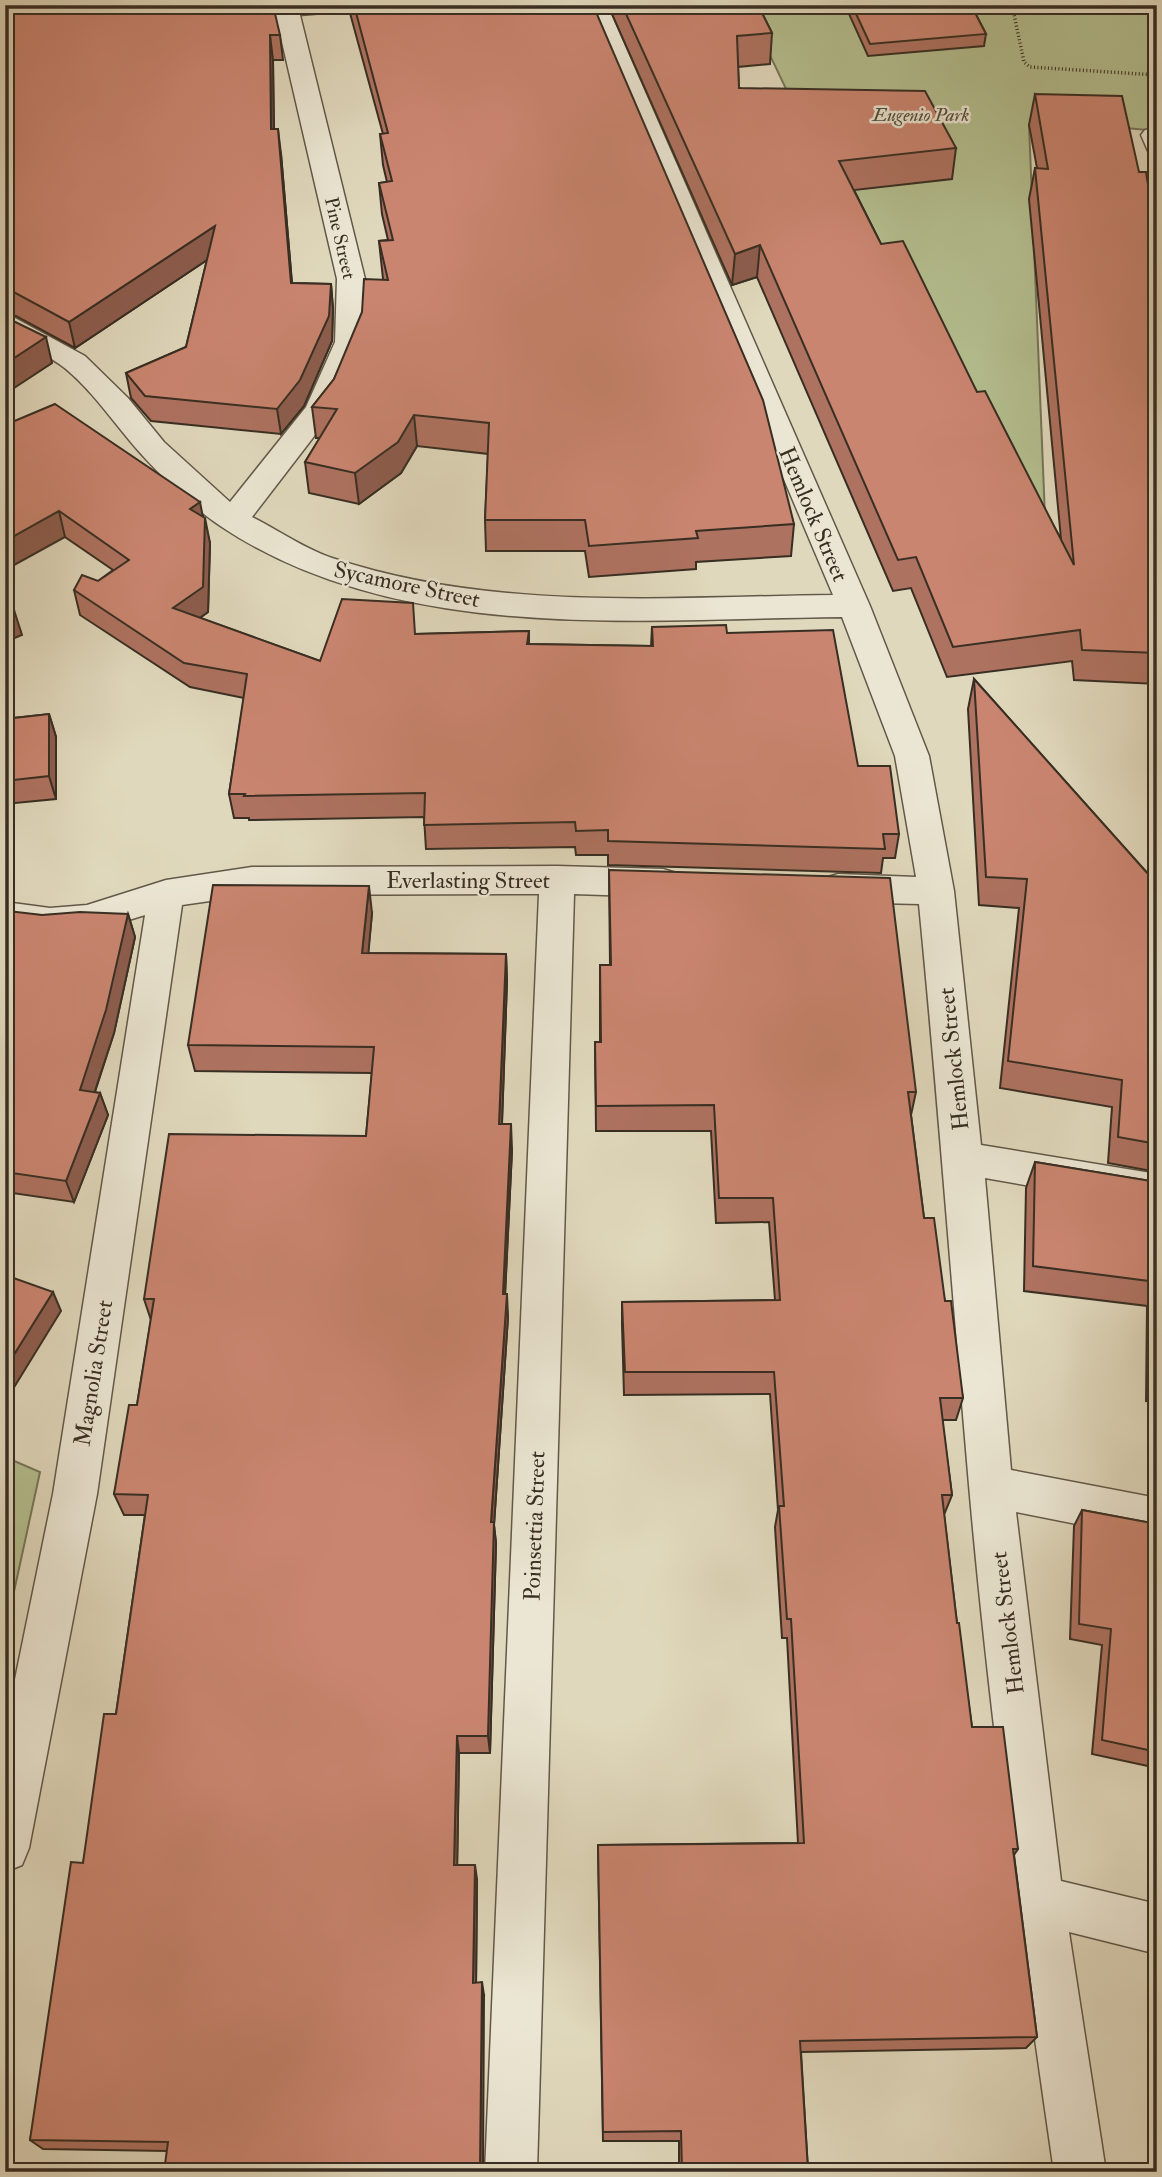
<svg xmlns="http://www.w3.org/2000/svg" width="1162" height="2177" font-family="'IM FELL Double Pica',serif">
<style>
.green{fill:#b4be8f;stroke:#767659;stroke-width:2}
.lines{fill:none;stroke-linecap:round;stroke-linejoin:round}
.street-casing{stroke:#625849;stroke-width:3}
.path{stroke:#382e23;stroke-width:3.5;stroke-dasharray:1 2.5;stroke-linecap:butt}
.street{fill:#ebe6d3;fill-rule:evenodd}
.wall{fill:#ae7260;stroke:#382e23;stroke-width:2}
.shaded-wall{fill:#8d5d4e;stroke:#382e23;stroke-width:2}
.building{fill:#ca8570;stroke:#382e23;stroke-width:2}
.labels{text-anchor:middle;stroke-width:5;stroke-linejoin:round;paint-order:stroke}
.far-park-label{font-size:19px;font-style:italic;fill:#514b39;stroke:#ebe6d3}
.far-street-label{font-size:19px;fill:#382e23;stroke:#ebe6d3}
.street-label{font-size:23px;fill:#382e23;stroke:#ebe6d3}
</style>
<rect width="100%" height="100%" fill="#e0d8bc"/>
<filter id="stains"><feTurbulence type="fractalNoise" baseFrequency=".00286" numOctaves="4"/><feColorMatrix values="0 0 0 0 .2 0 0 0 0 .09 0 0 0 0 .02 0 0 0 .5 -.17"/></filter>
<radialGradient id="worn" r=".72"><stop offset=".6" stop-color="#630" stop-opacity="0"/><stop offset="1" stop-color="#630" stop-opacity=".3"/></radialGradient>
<!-- green -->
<g class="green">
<path d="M 746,5 L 1157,5 L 1157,131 L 1115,127 L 1029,125 L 1048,590 L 798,114 Z"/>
<path d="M 5,1457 L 40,1472 L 5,1633 Z"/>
</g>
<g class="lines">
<!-- street casing -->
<g class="street-casing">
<g id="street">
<path d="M 253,5 L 360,5 L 357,10 L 300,15 L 365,279 L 363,342 L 335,409 L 252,517 C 278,530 305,549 332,558 C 494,612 666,597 833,595 L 583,5 L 607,5 L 870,606 L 929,756 L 954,891 L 981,1145 L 1157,1174 L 1157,1208 L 985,1178 L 1011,1470 L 1157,1498 L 1157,1540 L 1016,1512 L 1061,1881 L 1157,1904 L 1157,1954 L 1069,1932 L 1106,2172 L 1054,2172 C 1021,1944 989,1715 969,1485 C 952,1291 938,1098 919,904 L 838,902 L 825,898 L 820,888 L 825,878 L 838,874 L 916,877 L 895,756 L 842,617 C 639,619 400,645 222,527 C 193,508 166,481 143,456 C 117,428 96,394 66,369 C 49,355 25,346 5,336 L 5,316 L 15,318 L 85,356 L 128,398 L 164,442 L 230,502 L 306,407 L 335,342 L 337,279 L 276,16 L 253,15 L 250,10 Z"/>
<path d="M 1157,128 L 1157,153 L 1148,151 L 1141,135 L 1145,130 Z"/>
<path d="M 557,866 L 663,869 L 676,873 L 681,883 L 676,893 L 663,897 L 574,894 L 537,2172 L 485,2172 L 539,894 L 252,895 L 182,905 L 97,1494 L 29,1848 L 22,1865 L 5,1872 L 5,1728 L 53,1494 L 145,915 L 87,933 L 50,936 L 5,930 L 5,902 L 50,908 L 87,905 L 166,880 L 252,867 Z"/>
</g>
</g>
<!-- path -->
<path class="path" d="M 1012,5 L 1024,62 L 1030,67 L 1157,75"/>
<!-- street -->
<use href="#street" class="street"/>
</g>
<!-- wall -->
<g class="wall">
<path d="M 5,5 L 280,35 L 283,60 L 273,60 L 274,129 L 281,154 L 292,283 L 331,284 L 333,309 L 332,341 L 304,406 L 281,434 L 151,421 L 131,398 L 126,373 L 186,347 L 207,260 L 75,348 L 16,316 L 5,314 Z"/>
<path d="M 350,5 L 354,5 L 794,524 L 791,556 L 696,562 L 696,569 L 589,577 L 585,551 L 486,551 L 485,520 L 488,454 L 417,446 L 401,473 L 359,504 L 309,493 L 305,462 L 320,438 L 316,438 L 312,407 L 334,379 L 383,279 L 379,241 L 388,240 L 382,214 L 379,183 L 387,182 L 383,165 L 380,134 L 383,134 L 350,13 Z"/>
<path d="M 608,5 L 758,5 L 772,33 L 770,64 L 738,67 L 739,88 L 956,148 L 952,179 L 854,190 L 881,244 L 977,392 L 1061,539 L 1029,199 L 1035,168 L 1037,168 L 1029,125 L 1035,94 L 1139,172 L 1157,243 L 1157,684 L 1074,680 L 1072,661 L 947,677 L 911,588 L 893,591 L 757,277 L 732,285 Z"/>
<path d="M 845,5 L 971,5 L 986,34 L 984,46 L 868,56 Z"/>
<path d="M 5,425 L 203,516 L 210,543 L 208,612 L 200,618 L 320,661 L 415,634 L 529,631 L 529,644 L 651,646 L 652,627 L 727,633 L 858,766 L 899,834 L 895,858 L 883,858 L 881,873 L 608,865 L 608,855 L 576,855 L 575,847 L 426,849 L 424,817 L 249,820 L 249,818 L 234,818 L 229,794 L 244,698 L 190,687 L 80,615 L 74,590 L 98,581 L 113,570 L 65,537 Z"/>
<path d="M 974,679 L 1157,884 L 1157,1172 L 1108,1163 L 1112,1107 L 1000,1088 L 1019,908 L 979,905 L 968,709 Z"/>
<path d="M 49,714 L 56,737 L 56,799 L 5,804 L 5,719 Z"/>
<path d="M 609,870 L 916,1092 L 911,1115 L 924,1218 L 945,1301 L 963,1398 L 956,1420 L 942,1420 L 952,1495 L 944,1515 L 957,1623 L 972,1727 L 1018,1849 L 1014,1855 L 1037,2037 L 1026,2048 L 801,2052 L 808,2170 L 924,2172 L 679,2172 L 679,2141 L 603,2141 L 598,1845 L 798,1843 L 787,1638 L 782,1638 L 775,1527 L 778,1510 L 770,1394 L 624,1395 L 622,1325 L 622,1302 L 775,1300 L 769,1222 L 716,1223 L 711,1131 L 596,1131 L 595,1042 L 600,1042 L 600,965 L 610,965 Z"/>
<path d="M 372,913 L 368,953 L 506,954 L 507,981 L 502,1124 L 512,1150 L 505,1294 L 508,1317 L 494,1525 L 496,1543 L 490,1753 L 459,1753 L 457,1865 L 477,1879 L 476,1983 L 484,1995 L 167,2151 L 43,2149 L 30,2140 L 83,1863 L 116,1714 L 145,1515 L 124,1515 L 114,1494 L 137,1405 L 151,1320 L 144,1299 L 366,1136 L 372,1073 L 195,1071 L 188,1045 Z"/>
<path d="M 5,914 L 42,915 L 128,914 L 135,937 L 114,1033 L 95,1092 L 100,1093 L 108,1115 L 74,1202 L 5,1192 Z"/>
<path d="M 1035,1162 L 1157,1182 L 1157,1402 L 1146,1401 L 1147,1306 L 1024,1291 L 1026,1188 Z"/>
<path d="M 1082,1510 L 1157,1524 L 1157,1768 L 1092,1754 L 1102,1645 L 1070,1639 L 1074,1526 Z"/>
</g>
<!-- shaded-wall -->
<g class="shaded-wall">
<path d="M 270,35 L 273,60 L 274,155 L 271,129 Z"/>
<path d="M 278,129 L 281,154 L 294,308 L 291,283 Z"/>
<path d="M 215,226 L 219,252 L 75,348 L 69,322 Z"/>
<path d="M 760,245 L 757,277 L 732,285 L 735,254 Z"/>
<path d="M 331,284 L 333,309 L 332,341 L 304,406 L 281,434 L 277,409 Z"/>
<path d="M 46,337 L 52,363 L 5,394 L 5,364 Z"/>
<path d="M 414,415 L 417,446 L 401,473 L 359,504 L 355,473 Z"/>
<path d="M 200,502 L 205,528 L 205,518 L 210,543 L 208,612 L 178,633 L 173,608 L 190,509 Z"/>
<path d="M 59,511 L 65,537 L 5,570 L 5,541 Z"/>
<path d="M 14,610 L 22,635 L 5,642 L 5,614 Z"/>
<path d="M 49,714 L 56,737 L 56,799 L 49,776 Z"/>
<path d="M 369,886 L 372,913 L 366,980 L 362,953 Z"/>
<path d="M 128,914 L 135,937 L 114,1033 L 88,1112 L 80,1090 Z"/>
<path d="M 506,954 L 507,981 L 501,1149 L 499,1124 Z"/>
<path d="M 100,1093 L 108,1115 L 74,1202 L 66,1181 Z"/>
<path d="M 511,1124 L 512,1150 L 504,1317 L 503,1294 Z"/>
<path d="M 53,1292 L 61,1311 L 5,1402 L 5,1369 Z"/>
<path d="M 507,1294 L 508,1317 L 494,1525 L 496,1543 L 490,1753 L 488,1736 L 491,1522 Z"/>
<path d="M 457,1736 L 459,1753 L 457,1880 L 454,1865 Z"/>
<path d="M 475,1865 L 477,1879 L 476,1995 L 473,1983 Z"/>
<path d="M 482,1982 L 484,1995 L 483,2172 L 480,2172 Z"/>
</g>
<!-- building -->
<g class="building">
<path d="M 5,5 L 273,5 L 280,35 L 270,35 L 271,129 L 278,129 L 291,283 L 331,284 L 329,316 L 300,380 L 277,409 L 145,396 L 126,373 L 186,347 L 215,226 L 69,322 L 10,290 L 5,290 Z"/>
<path d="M 354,5 L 593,5 L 763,400 L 794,524 L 696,531 L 698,538 L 589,546 L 585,520 L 485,520 L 489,423 L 414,415 L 398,442 L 355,473 L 305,462 L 337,409 L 312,407 L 334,379 L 362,312 L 364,279 L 388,280 L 379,241 L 393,240 L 379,183 L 392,181 L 380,134 L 388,133 Z"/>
<path d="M 622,5 L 758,5 L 772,33 L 737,36 L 739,88 L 925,91 L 956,148 L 839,161 L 881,244 L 903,241 L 977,392 L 985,391 L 1074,565 L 1035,168 L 1048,169 L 1035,94 L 1122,96 L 1139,172 L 1146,172 L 1157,243 L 1157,653 L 1082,650 L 1080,630 L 953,647 L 916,557 L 898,560 L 760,245 L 735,254 Z"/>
<path d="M 852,5 L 971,5 L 986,34 L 870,44 Z"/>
<path d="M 5,317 L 46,337 L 5,364 Z"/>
<path d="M 55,404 L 200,502 L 190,509 L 205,518 L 203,587 L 173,608 L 320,661 L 342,599 L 413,603 L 415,634 L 529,631 L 527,644 L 653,646 L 652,627 L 726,625 L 727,633 L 833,630 L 858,766 L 890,766 L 899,834 L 883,834 L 885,849 L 608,841 L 608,830 L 576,831 L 575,822 L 424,825 L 425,793 L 244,796 L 245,794 L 229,794 L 247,674 L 184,663 L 74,590 L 82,575 L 98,581 L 129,560 L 59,511 L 5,541 L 5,425 Z"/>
<path d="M 5,597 L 14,610 L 5,614 Z"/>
<path d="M 974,679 L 1157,884 L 1157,1144 L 1118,1137 L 1122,1080 L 1008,1061 L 1027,879 L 986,877 Z"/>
<path d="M 49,714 L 49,776 L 5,781 L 5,719 Z"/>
<path d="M 609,870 L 890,878 L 916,1092 L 908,1092 L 924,1218 L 934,1218 L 945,1301 L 951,1301 L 963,1398 L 940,1398 L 952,1495 L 942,1495 L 957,1623 L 959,1623 L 972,1727 L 1003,1727 L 1018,1849 L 1013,1849 L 1037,2037 L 800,2041 L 808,2170 L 924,2169 L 924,2172 L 682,2172 L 681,2131 L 603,2132 L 598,1845 L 804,1843 L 791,1619 L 787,1619 L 779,1506 L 784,1506 L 774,1372 L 625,1372 L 622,1302 L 780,1300 L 773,1198 L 719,1198 L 714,1105 L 596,1106 L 595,1042 L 601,1042 L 600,965 L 611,965 Z"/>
<path d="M 213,885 L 369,886 L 362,953 L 506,954 L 499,1124 L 511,1124 L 503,1294 L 507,1294 L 491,1522 L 494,1522 L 488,1736 L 457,1736 L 454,1865 L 475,1865 L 473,1983 L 482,1982 L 480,2172 L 164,2172 L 168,2142 L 30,2140 L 71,1862 L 83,1863 L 104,1714 L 116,1714 L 148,1495 L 114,1494 L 129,1405 L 137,1405 L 154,1299 L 144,1299 L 169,1134 L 366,1136 L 374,1047 L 188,1045 Z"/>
<path d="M 8,911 L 42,915 L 80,912 L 128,914 L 106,1010 L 80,1090 L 100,1093 L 66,1181 L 5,1172 L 5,914 L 7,914 Z"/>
<path d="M 1035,1162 L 1157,1182 L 1157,1282 L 1033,1266 Z"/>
<path d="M 5,1275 L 53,1292 L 5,1369 Z"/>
<path d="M 1082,1510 L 1157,1524 L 1157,1752 L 1102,1740 L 1111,1629 L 1079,1624 Z"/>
</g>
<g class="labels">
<!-- far-park labels -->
<g class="far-park-label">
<text x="921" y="121">Eugenio Park</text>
</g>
<!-- far-street labels -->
<g class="far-street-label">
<text transform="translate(341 238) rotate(77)" y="7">Pine Street</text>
</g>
<!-- street labels -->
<g class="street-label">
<text transform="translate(814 514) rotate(67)" y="8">Hemlock Street</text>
<text transform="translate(407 584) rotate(12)" y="8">Sycamore Street</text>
<text x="468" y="888">Everlasting Street</text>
<text transform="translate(953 1059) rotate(-96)" y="8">Hemlock Street</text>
<text transform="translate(93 1373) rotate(-81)" y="8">Magnolia Street</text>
<text transform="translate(534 1526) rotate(-88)" y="8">Poinsettia Street</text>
<text transform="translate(1007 1623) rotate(-97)" y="8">Hemlock Street</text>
</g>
</g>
<!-- margin -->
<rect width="1162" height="2177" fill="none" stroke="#e0d8bc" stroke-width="28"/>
<rect x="7" y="7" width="1148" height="2163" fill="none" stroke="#382e23" stroke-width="3.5"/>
<rect x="14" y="14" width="1134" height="2149" fill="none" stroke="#382e23" stroke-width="2"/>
<rect width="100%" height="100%" filter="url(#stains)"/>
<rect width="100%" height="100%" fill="url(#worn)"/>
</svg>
